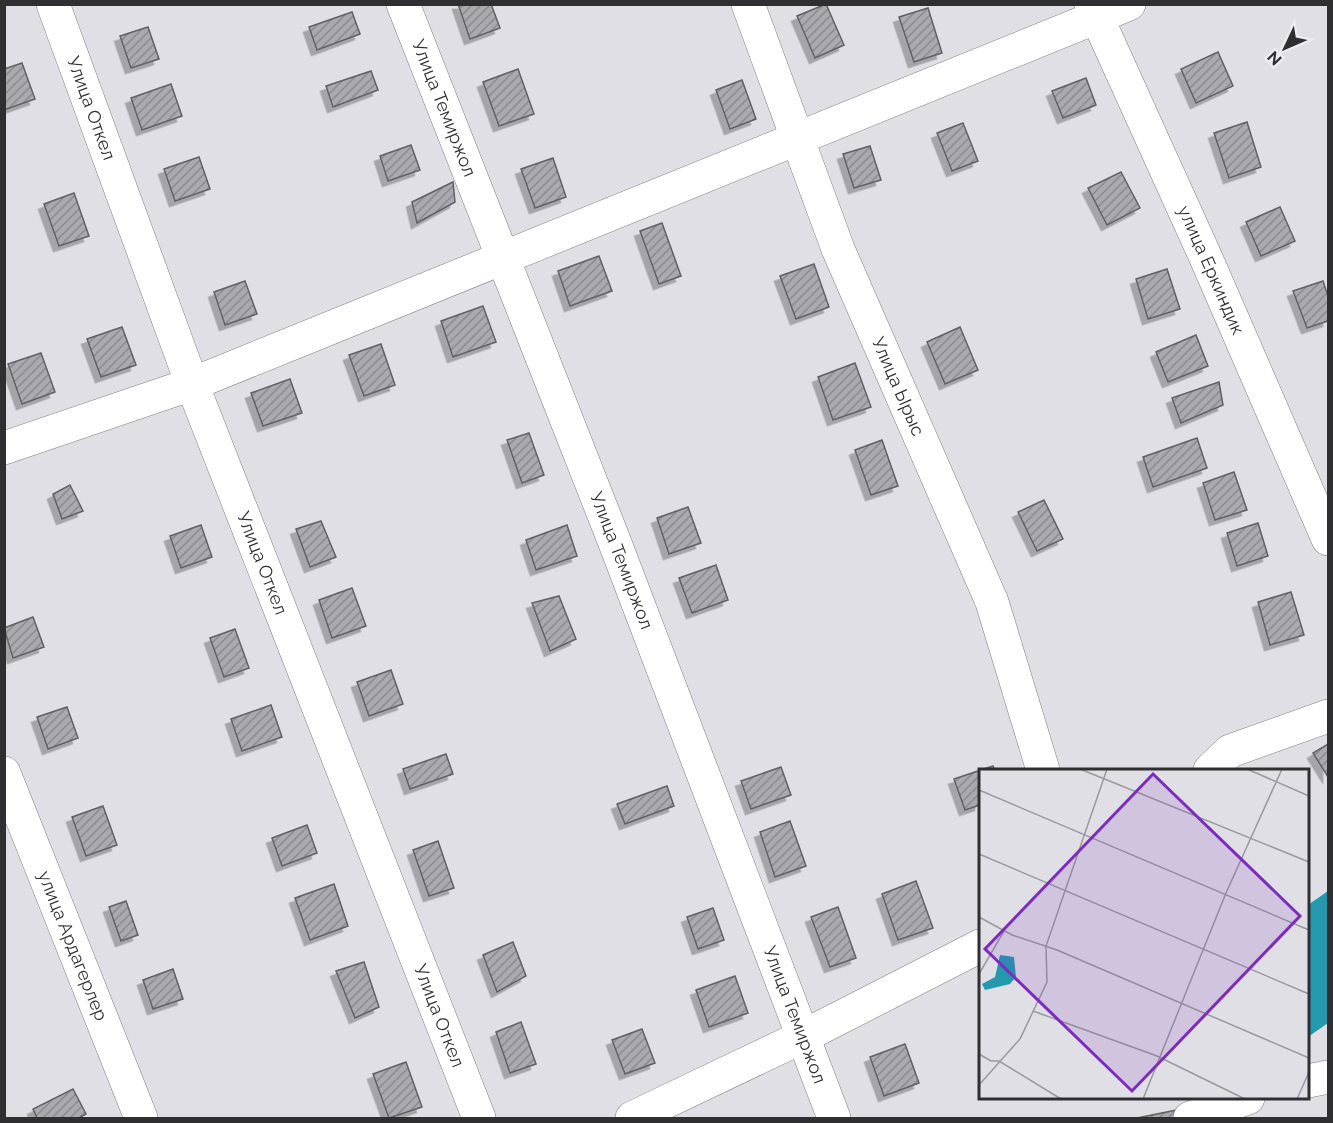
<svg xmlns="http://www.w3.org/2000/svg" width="1333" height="1123" font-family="Raleway,sans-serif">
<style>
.water{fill:#2499ae}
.building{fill:url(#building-hatch);stroke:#626066;stroke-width:1.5;filter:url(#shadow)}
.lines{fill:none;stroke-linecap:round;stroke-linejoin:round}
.minor-casing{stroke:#807e84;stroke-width:34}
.minor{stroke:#fff;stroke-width:33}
.labels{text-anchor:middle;stroke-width:4.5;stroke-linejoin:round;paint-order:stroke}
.street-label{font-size:18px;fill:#2f2f31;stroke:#eeedf3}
.inset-road{fill:none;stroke:#9a999e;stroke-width:1.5}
.view{fill:#7b2cbf;fill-opacity:0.15;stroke:#7b2cbf;stroke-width:3}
.inset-edge{fill:none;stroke:#2f2f31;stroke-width:3}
</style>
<defs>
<pattern id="building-hatch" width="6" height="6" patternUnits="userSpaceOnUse" patternTransform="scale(1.5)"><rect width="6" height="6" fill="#aaa9af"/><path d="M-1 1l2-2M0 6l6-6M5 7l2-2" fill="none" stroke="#8b8a8f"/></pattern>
<filter id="shadow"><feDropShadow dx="-5.5" dy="5.5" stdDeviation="0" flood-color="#0004"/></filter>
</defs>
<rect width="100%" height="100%" fill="#e1dfe6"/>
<!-- water -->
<path class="water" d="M 1328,891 L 1328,1023 L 1308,1037 L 1308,905 Z"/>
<!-- building -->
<g class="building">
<path d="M 458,4 L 491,4 L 500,28 L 470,39 Z"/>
<path d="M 826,4 L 844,45 L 815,58 L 797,16 Z"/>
<path d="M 928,8 L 942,53 L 914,62 L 899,17 Z"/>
<path d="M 352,12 L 360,34 L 317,50 L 309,27 Z"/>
<path d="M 148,27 L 159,59 L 131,68 L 120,36 Z"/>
<path d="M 1218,52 L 1233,86 L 1196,103 L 1181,69 Z"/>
<path d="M 22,63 L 35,99 L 4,110 L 4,69 Z"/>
<path d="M 518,69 L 534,114 L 499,126 L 483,82 Z"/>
<path d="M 371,71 L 378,90 L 333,107 L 326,86 Z"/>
<path d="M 1086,78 L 1096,105 L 1063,118 L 1052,91 Z"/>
<path d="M 742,80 L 756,119 L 730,129 L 716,90 Z"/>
<path d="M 171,84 L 182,116 L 142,130 L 131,98 Z"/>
<path d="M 1247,122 L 1261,167 L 1229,178 L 1214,133 Z"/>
<path d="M 963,123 L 978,161 L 952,171 L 937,133 Z"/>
<path d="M 411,145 L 420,170 L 388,181 L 380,156 Z"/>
<path d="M 870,146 L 881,180 L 854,188 L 843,154 Z"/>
<path d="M 199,157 L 210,189 L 175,201 L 164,169 Z"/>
<path d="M 553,158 L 566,197 L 535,208 L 521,169 Z"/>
<path d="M 1121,172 L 1140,208 L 1107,225 L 1088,188 Z"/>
<path d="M 453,182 L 455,202 L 417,223 L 412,202 Z"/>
<path d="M 74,193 L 89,236 L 59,246 L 44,204 Z"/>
<path d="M 1280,207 L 1295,241 L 1261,256 L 1246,222 Z"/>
<path d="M 662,223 L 681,276 L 659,284 L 640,231 Z"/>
<path d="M 599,256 L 612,291 L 570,306 L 558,271 Z"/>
<path d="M 814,264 L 829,307 L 796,319 L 780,276 Z"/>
<path d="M 1167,269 L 1180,309 L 1148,319 L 1136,279 Z"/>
<path d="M 245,281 L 257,314 L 225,325 L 214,292 Z"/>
<path d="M 1323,281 L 1328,296 L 1328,321 L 1307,328 L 1293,291 Z"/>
<path d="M 483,306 L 496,342 L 453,357 L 441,321 Z"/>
<path d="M 122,327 L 136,365 L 101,377 L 87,339 Z"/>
<path d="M 960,327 L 978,370 L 945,384 L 927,342 Z"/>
<path d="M 1196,335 L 1208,366 L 1168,382 L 1156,352 Z"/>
<path d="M 381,344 L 395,385 L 364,396 L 349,355 Z"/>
<path d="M 41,353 L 55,392 L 22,404 L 8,364 Z"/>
<path d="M 855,363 L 871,407 L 833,420 L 818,377 Z"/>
<path d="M 290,379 L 302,413 L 263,426 L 251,393 Z"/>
<path d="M 1219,382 L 1223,405 L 1181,423 L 1172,398 Z"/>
<path d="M 529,433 L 544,475 L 522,483 L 507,440 Z"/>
<path d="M 1197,438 L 1207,468 L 1153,487 L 1143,457 Z"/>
<path d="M 882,440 L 898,486 L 871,495 L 855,450 Z"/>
<path d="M 1234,472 L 1247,510 L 1215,520 L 1203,483 Z"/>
<path d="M 70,485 L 83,511 L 62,519 L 53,494 Z"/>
<path d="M 1044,500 L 1063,539 L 1037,551 L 1018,512 Z"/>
<path d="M 688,507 L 701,543 L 669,554 L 657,518 Z"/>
<path d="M 321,521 L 336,557 L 310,567 L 296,529 Z"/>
<path d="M 1258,523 L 1268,556 L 1237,566 L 1227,533 Z"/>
<path d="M 201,525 L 212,557 L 181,568 L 170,536 Z"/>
<path d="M 567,525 L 577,556 L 536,570 L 526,540 Z"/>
<path d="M 716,565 L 728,600 L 692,613 L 679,578 Z"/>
<path d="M 352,588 L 366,626 L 332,638 L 319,600 Z"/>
<path d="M 1291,592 L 1304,635 L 1270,645 L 1258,602 Z"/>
<path d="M 559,596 L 576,639 L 550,651 L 532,603 Z"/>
<path d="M 33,617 L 44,647 L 13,658 L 4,628 Z"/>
<path d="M 235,629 L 249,668 L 224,677 L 210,638 Z"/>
<path d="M 391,670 L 403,704 L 369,716 L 357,682 Z"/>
<path d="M 271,705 L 282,737 L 242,751 L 231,719 Z"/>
<path d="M 67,707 L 78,738 L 48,749 L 37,717 Z"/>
<path d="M 1328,744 L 1328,777 L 1313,753 Z"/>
<path d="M 446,754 L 453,774 L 410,789 L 403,769 Z"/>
<path d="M 993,766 L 995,770 L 980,770 L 980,805 L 965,810 L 954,779 Z"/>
<path d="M 781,767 L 791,795 L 751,809 L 741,781 Z"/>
<path d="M 667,786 L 674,806 L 625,824 L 617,804 Z"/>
<path d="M 103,806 L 117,845 L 86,856 L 72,817 Z"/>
<path d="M 790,821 L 806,866 L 775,877 L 760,832 Z"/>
<path d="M 307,825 L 317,853 L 282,866 L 272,838 Z"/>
<path d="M 438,841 L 454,888 L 429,896 L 413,850 Z"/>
<path d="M 916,881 L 933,928 L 898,940 L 882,894 Z"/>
<path d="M 334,884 L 348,926 L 310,940 L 295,898 Z"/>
<path d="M 126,901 L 138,935 L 121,941 L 109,907 Z"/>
<path d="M 838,907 L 856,958 L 830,967 L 811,917 Z"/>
<path d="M 713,908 L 724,940 L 698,949 L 687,917 Z"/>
<path d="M 513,942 L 526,976 L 497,992 L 483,955 Z"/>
<path d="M 364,962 L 379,1007 L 355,1018 L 336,971 Z"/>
<path d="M 173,969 L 183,999 L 153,1009 L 143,980 Z"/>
<path d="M 735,976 L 748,1013 L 709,1027 L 696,990 Z"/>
<path d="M 521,1022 L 536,1064 L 510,1073 L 496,1032 Z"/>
<path d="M 642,1029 L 655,1063 L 625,1074 L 612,1040 Z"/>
<path d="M 905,1044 L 919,1083 L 884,1096 L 870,1057 Z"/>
<path d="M 406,1062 L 422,1107 L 389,1118 L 373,1074 Z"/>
<path d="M 73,1089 L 86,1114 L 79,1118 L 37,1118 L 33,1109 Z"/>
<path d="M 1177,1110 L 1179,1118 L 1137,1118 Z"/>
</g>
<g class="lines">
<!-- minor casing -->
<g class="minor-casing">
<g id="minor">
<path id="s1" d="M 53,4 L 192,384 L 479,1118"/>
<path id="s2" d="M 403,4 L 615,543 L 834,1118"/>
<path id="s3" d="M 748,4 L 838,249 L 992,602 L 1043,770"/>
<path id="s4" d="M 1091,4 L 1206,258 L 1328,539"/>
<path d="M 4,448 L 192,384 L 1129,4"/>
<path d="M 1210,770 L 1230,751 L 1328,716"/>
<path id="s5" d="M 4,773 L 141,1118"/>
<path d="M 1308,1081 L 1328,1077"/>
<path d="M 632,1118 L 804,1036 L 980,946"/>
<path d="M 1190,1118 L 1248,1098"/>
</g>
</g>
<!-- minor -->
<use href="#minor" class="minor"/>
</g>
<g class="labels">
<!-- street labels -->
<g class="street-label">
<text dy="6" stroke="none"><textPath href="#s1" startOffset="111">Улица Откел</textPath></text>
<text dy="6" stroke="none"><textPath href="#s2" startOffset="112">Улица Темиржол</textPath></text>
<text dy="6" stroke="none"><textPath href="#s4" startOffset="292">улица Еркиндик</textPath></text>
<text dy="6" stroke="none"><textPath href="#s3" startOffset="411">Улица Ырыс</textPath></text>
<text dy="6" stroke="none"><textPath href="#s2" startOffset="598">Улица Темиржол</textPath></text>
<text dy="6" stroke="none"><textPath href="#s1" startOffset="597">Улица Откел</textPath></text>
<text dy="6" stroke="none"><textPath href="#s5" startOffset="186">улица Ардагерлер</textPath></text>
<text dy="6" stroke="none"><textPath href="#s2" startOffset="1084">Улица Темиржол</textPath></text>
<text dy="6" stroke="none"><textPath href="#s1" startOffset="1083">Улица Откел</textPath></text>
</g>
</g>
<!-- overview -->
<g transform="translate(979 769)">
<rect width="330" height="330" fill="#e1dfe6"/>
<path d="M 21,186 L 35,188 L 37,208 L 31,215 L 6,221 L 3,215 L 16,208 Z" fill="#2499ae"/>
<path class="inset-road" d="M 101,0 L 330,93M 268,0 L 330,27M 0,21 L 330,161M 0,85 L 330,225M 0,148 L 33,166 L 78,181 L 330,289M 0,205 L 25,162M 54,242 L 178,287 L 266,330M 0,285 L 12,292 L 20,292 L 82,330M 0,316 L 41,270 L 68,213 L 67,177 L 128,0M 164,330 L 247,124 L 303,0M 318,330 L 330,303"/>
<path class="view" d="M 174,5 L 321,147 L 153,322 L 6,180 Z"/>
<rect width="330" height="330" class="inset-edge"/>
</g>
<!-- border -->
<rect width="1333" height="1123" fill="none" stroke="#2f2f31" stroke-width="12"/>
<!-- north arrow -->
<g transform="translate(1285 48) rotate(226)" stroke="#eeedf3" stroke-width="4.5" paint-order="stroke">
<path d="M0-4.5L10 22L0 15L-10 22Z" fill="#2f2f31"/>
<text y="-9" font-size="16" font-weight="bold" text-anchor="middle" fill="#2f2f31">N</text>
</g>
</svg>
